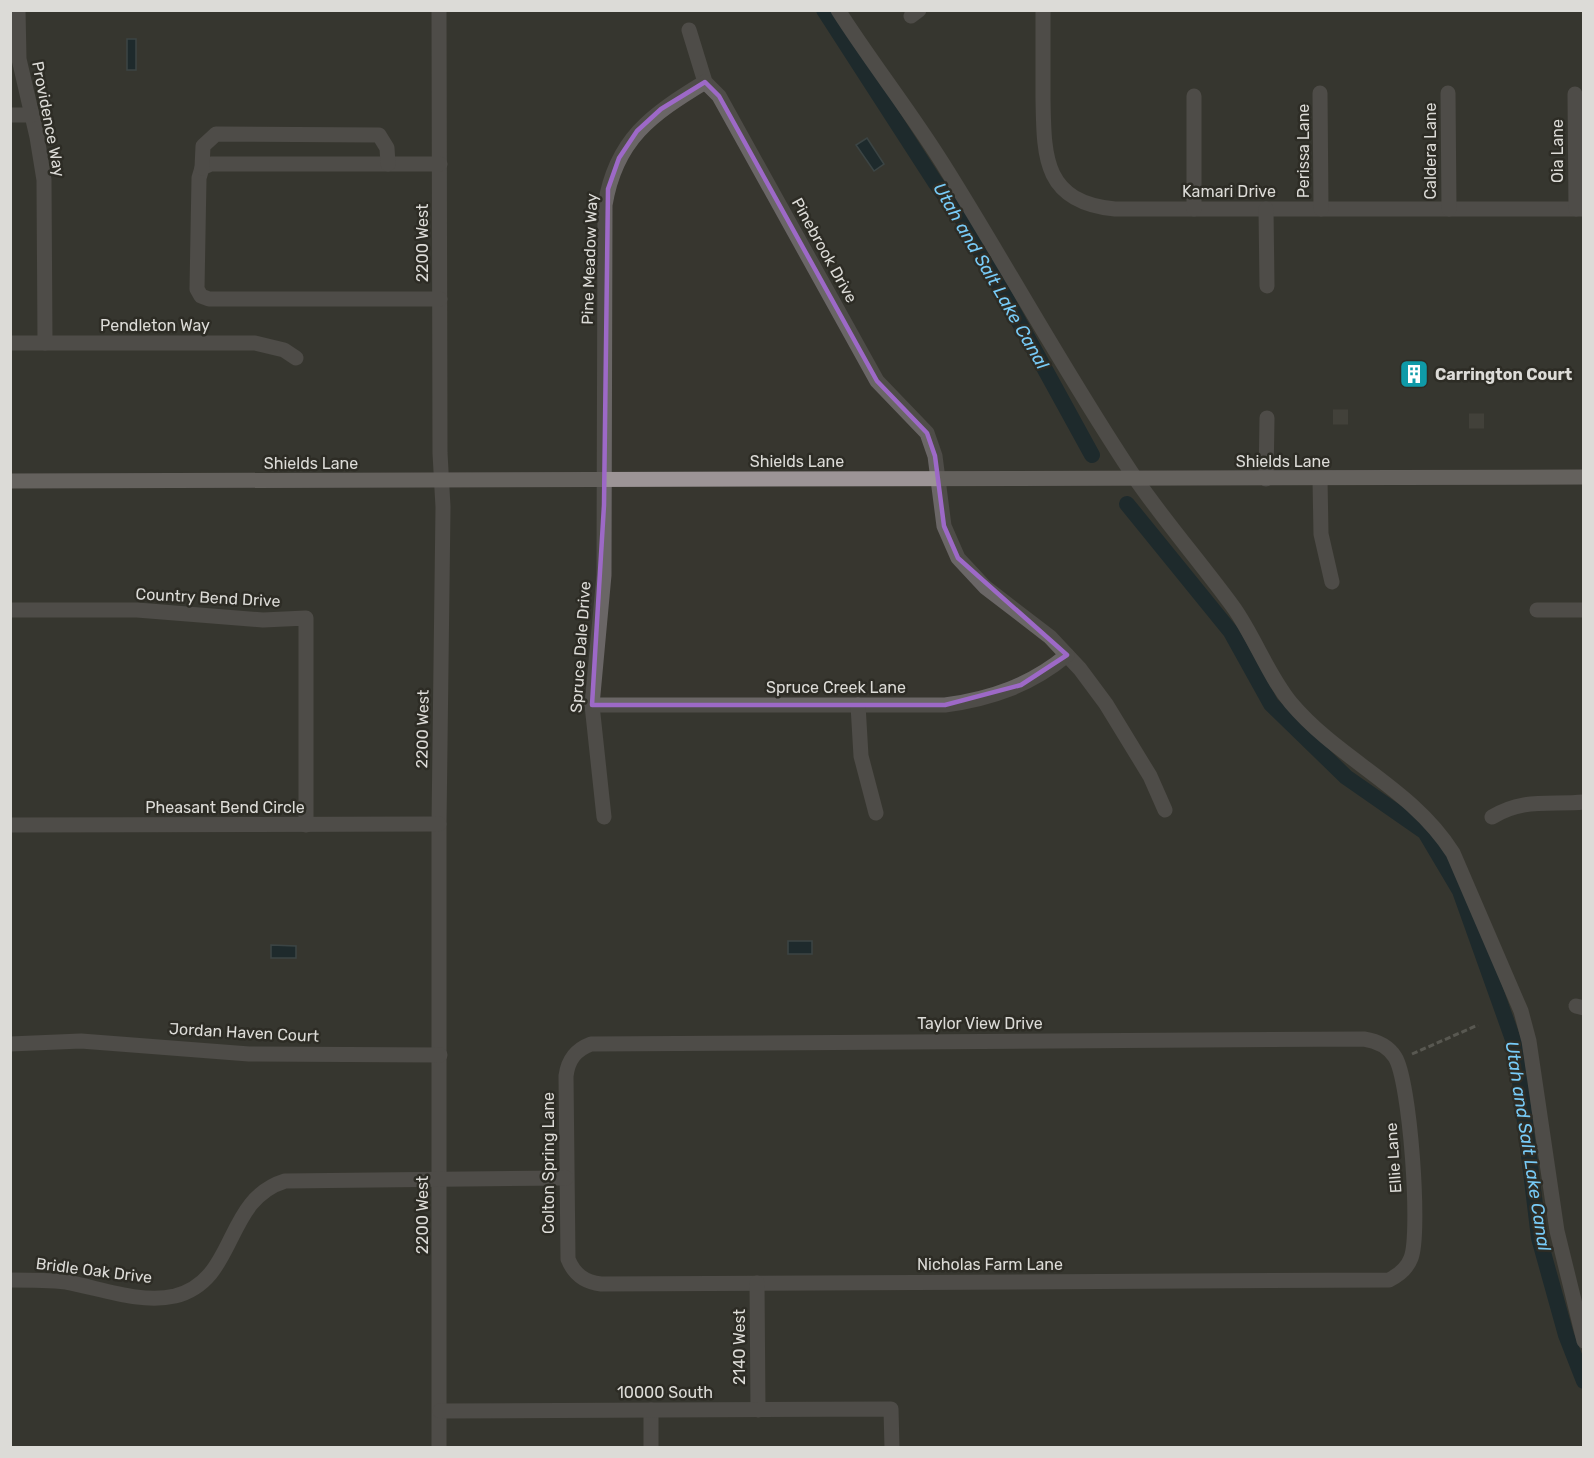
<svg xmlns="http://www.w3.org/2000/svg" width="1594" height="1458" font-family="Rubik,sans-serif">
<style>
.water{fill:#001c29;stroke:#42555d;stroke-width:1.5}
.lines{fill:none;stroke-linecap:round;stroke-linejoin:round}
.canal{stroke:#001c29;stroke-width:16}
.minor-tunnel{stroke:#504f48;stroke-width:15;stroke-dasharray:15 8;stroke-linecap:butt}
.path{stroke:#82817b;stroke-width:3;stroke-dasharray:6 3;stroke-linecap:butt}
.minor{stroke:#6a6666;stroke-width:15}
.major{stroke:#9c9496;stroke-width:15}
.marked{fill:none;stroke:#9d69c7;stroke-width:4.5;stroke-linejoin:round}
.labels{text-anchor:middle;stroke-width:5;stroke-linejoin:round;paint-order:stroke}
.street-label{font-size:16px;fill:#dcdbd7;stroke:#2d2c25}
.poi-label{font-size:16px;font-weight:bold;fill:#dcdbd7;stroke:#2d2c25;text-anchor:start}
.water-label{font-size:18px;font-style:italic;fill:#78cbf7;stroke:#2d2c25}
</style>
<rect width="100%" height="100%" fill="#37362f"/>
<!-- water -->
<g class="water">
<rect x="127" y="39" width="9" height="31"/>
<path d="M 867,138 L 884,164 L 874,171 L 856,145 Z"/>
<rect x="788" y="941" width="24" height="13"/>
<path d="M 271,945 L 296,946 L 296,958 L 271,958 Z"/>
</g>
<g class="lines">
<!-- canal -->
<g class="canal">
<path d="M 824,10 L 935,182 L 963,220 L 1092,455"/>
<path d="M 1127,504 L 1231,632 L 1271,704 L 1346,777 L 1425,832 L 1460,891 L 1516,1048 L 1539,1238 L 1566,1335 L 1584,1381"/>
</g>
<!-- minor-tunnel -->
<g class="minor-tunnel">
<path d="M 1333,417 L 1355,417"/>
<path d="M 1469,421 L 1491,421"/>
</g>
<!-- path -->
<path class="path" d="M 1412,1054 L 1478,1025"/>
<!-- minor -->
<g class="minor">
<path d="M 18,10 L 19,59 L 37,137 L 44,180 L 45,343"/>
<path d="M 439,10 L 440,453 L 443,507 L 439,824 L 439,1448"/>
<path d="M 838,10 C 873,65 914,116 948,172 C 1011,273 1068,378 1135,478 C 1166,523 1202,564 1234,608 C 1255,638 1268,675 1291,703 C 1339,760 1412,788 1453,853 L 1521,1011 L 1529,1041 L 1557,1231 L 1584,1341"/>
<path d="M 1043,10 C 1043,40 1043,69 1043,98 C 1044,157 1043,202 1115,209 L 1584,209"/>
<path d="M 911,16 L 919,10"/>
<path d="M 689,30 L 705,82 L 719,96 L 877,381 L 927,433 L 935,456 L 944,526 L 958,558 L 985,587 L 1050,637 L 1080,669 L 1106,704 L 1150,776 L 1165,810"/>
<path d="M 1320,93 L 1321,209"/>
<path d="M 1448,93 L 1449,209"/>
<path d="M 1575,94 L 1576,209"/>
<path d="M 1194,96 L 1194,209"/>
<path d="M 10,115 L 32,115"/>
<path d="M 440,164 L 211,164 L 202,168 L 199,178 L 197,289 L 201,296 L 209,299 L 440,299"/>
<path d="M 202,168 L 203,146 L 216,134 L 379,135 L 387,148 L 388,164"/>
<path d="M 1266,209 L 1267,286"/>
<path d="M 10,343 L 255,343 L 284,350 L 296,358"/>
<path d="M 1266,479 L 1267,418"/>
<path d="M 1320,479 L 1321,534 L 1332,582"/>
<path d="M 10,610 L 137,610 L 263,620 L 306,618 L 306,825"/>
<path d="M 1537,610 L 1584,610"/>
<path d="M 592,705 L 945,705 C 991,699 1031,685 1067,655"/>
<path d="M 858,705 L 861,756 L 876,813"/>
<path d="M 604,817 L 592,705 L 604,575 L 605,205 C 616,139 651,115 705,82"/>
<path d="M 1492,817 C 1523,798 1549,805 1584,802"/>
<path d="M 10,825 L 439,824"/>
<path d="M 1576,1006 L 1584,1008"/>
<path d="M 1364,1039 C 1377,1041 1388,1046 1395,1057 C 1410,1080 1421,1233 1411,1258 C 1407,1269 1399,1275 1389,1280 L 601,1284 C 584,1282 574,1274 568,1259 L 566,1076 C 568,1060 575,1050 591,1044 Z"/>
<path d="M 10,1044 L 81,1041 L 249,1054 L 440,1055"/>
<path d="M 10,1280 C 29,1280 47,1280 66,1282 C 100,1288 140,1304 175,1296 C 238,1280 223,1200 285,1181 L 566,1178"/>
<path d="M 757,1283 L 758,1410"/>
<path d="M 651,1410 L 651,1448"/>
<path d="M 440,1411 L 891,1409 L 892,1448"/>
</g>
<!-- major -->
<path class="major" d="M 10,481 L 1584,477"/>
</g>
<!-- marked area -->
<path d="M0 0H1594V1458H0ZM 705,82 L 719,96 L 877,381 L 927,433 L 935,456 L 944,526 L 958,558 L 1067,655 L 1021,685 L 945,705 L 592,705 L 604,505 L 608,189 L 619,158 L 637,131 L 661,109 Z" fill="#37362f" fill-opacity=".55" fill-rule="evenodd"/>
<path class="marked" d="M 705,82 L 719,96 L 877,381 L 927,433 L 935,456 L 944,526 L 958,558 L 1067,655 L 1021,685 L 945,705 L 592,705 L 604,505 L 608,189 L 619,158 L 637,131 L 661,109 Z"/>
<!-- icons -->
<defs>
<g id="building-square" transform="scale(1.5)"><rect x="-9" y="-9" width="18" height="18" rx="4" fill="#0f9aa8" stroke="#2d2c25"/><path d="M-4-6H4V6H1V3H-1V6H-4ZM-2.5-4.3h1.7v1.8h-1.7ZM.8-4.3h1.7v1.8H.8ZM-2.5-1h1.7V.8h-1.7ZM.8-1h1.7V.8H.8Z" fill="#fff"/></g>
</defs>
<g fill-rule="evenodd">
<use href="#building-square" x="1414" y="374"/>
</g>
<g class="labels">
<!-- street labels -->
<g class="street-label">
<text transform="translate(49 119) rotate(79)" y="6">Providence Way</text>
<text transform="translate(1303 151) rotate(-90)" y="6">Perissa Lane</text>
<text transform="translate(1430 151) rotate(-90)" y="6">Caldera Lane</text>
<text transform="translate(1557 151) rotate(-90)" y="6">Oia Lane</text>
<text x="1229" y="197">Kamari Drive</text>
<text transform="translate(422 243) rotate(-90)" y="6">2200 West</text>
<text transform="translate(825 250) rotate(61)" y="6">Pinebrook Drive</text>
<text transform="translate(589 259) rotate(-88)" y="6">Pine Meadow Way</text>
<text x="155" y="331">Pendleton Way</text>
<text x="797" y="467">Shields Lane</text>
<text x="1283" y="467">Shields Lane</text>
<text x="311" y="469">Shields Lane</text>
<text transform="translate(208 597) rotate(3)" y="6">Country Bend Drive</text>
<text transform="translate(580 647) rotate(-86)" y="6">Spruce Dale Drive</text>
<text x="836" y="693">Spruce Creek Lane</text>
<text transform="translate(422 729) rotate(-89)" y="6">2200 West</text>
<text x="225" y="813">Pheasant Bend Circle</text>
<text x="980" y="1029">Taylor View Drive</text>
<text transform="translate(244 1032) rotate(3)" y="6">Jordan Haven Court</text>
<text transform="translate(1393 1158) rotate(-94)" y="6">Ellie Lane</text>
<text transform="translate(548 1163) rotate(-90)" y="6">Colton Spring Lane</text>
<text transform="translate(422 1215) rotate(-90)" y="6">2200 West</text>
<text x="990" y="1270">Nicholas Farm Lane</text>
<text transform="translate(94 1270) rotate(7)" y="6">Bridle Oak Drive</text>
<text transform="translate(739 1347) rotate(-90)" y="6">2140 West</text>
<text x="665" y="1398">10000 South</text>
</g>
<!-- poi labels -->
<g class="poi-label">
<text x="1435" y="380">Carrington Court</text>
</g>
<!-- water labels -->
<g class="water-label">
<text transform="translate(991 276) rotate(60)" y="6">Utah and Salt Lake Canal</text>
<text transform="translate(1528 1146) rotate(81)" y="6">Utah and Salt Lake Canal</text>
</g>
</g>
<!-- border -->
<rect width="1594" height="1458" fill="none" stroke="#dcdbd7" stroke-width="24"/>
</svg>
